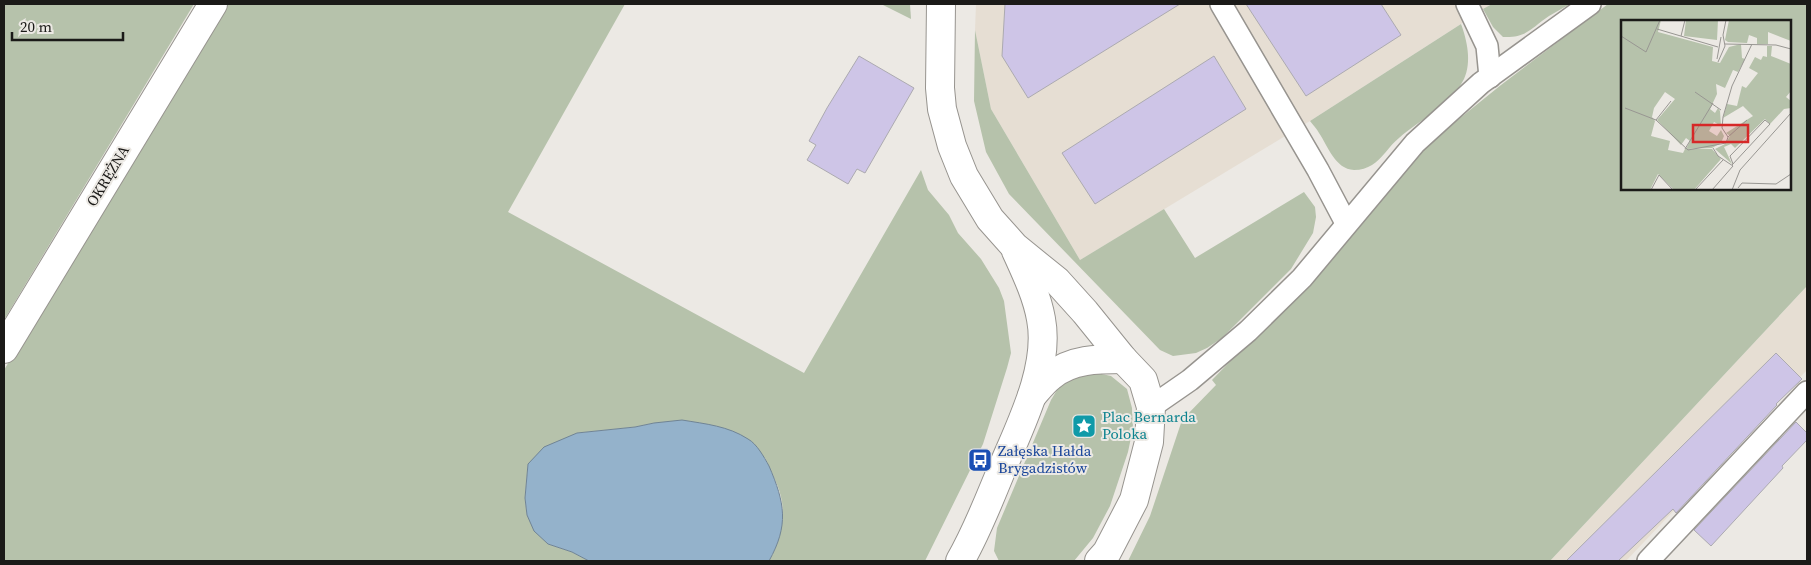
<svg xmlns="http://www.w3.org/2000/svg" width="1811" height="565" font-family="'Source Serif 4',serif">
<style>
.built{fill:#e6ded3}
.green{fill:#b6c2ab;fill-rule:evenodd}
.water{fill:#94b2cb;stroke:#708495}
.building{fill:#cec5e7;stroke:#acaab0}
.lines{fill:none;stroke-linecap:round;stroke-linejoin:round}
.service-casing{stroke:#97948f;stroke-width:24}
.minor-casing{stroke:#97948f;stroke-width:30}
.service{stroke:#fff;stroke-width:21}
.minor{stroke:#fff;stroke-width:28}
.labels{text-anchor:middle;stroke-width:4;stroke-linejoin:round;paint-order:stroke}
.street-label{font-size:15px;fill:#1b1a18;stroke:#ece9e4}
.culture-label{font-size:15px;fill:#0d838f;stroke:#ece9e4;text-anchor:start}
.transit-label{font-size:15px;fill:#164399;stroke:#ece9e4;text-anchor:start}
.inset-road{fill:none;stroke:#989692;stroke-width:1}
.view{fill:#d62828;fill-opacity:0.15;stroke:#d62828;stroke-width:2.5}
.inset-edge{fill:none;stroke:#1b1a18;stroke-width:2.5}
</style>
<rect width="100%" height="100%" fill="#ece9e4"/>
<!-- built -->
<g class="built">
<path d="M 976,4 L 1492,4 L 1310,121 L 1080,260 L 991,109 L 975,30 Z"/>
<path d="M 1807,286 L 1807,370 L 1626,561 L 1550,561 Z"/>
</g>
<!-- green -->
<g class="green">
<path d="M 4,4 L 194,4 L 4,320 Z"/>
<path d="M 227,4 L 625,4 L 508,212 L 804,373 L 921,170 L 928,190 L 949,215 L 958,233 L 981,259 L 999,288 L 1004,301 L 1011,353 L 1007,368 L 983,444 L 925,561 L 769,561 C 779,544 785,522 782,502 C 780,487 771,472 765,458 L 654,423 L 635,427 L 577,433 L 528,464 L 525,498 L 527,515 L 548,544 L 572,552 L 589,561 L 4,561 L 4,370 Z"/>
<path d="M 881,4 L 910,4 L 911,19 Z"/>
<path d="M 1492,4 L 1570,4 C 1563,8 1556,12 1549,16 C 1531,28 1527,38 1503,37 L 1493,27 L 1483,9 Z"/>
<path d="M 1608,4 L 1807,4 L 1807,286 L 1550,561 L 1128,561 L 1150,516 L 1182,420 L 1216,385 L 1212,380 L 1308,281 L 1423,148 L 1501,85 ZM 1622,21 L 1790,21 L 1790,189 L 1622,189 Z"/>
<path d="M 1461,24 C 1467,40 1472,62 1464,79 C 1450,107 1420,119 1399,138 C 1389,146 1383,158 1372,165 C 1367,168 1361,170 1354,170 C 1335,169 1328,146 1319,133 C 1317,129 1313,125 1310,121 Z"/>
<path d="M 975,30 L 991,109 L 1080,260 L 1164,209 L 1195,258 L 1304,192 L 1315,207 L 1316,217 L 1313,233 L 1291,269 L 1222,338 L 1207,348 L 1196,353 L 1173,356 L 1160,350 L 1009,194 L 986,152 L 974,101 Z"/>
<path d="M 1092,372 L 1111,376 L 1127,389 L 1132,408 L 1133,428 L 1128,452 L 1110,506 L 1093,538 L 1074,561 L 999,561 L 994,551 L 997,528 L 1051,400 C 1065,377 1065,375 1092,372 Z"/>
</g>
<!-- water -->
<path class="water" d="M 682,420 C 706,424 728,426 748,439 C 757,444 764,457 769,466 C 785,503 789,525 769,561 L 589,561 L 572,552 L 548,544 L 534,531 L 527,515 L 525,498 L 528,464 L 544,447 L 577,433 L 635,427 L 654,423 Z"/>
<!-- building -->
<g class="building">
<path d="M 1005,4 L 1180,4 L 1028,98 L 1002,56 Z"/>
<path d="M 1246,4 L 1381,4 L 1401,35 L 1306,96 Z"/>
<path d="M 859,56 L 914,88 L 865,173 L 857,169 L 848,184 L 807,160 L 816,145 L 809,141 L 827,108 Z"/>
<path d="M 1214,56 L 1246,109 L 1095,204 L 1062,153 Z"/>
<path d="M 1776,353 L 1802,379 L 1776,404 L 1777,405 L 1676,513 L 1673,509 L 1618,561 L 1566,561 Z"/>
<path d="M 1796,422 L 1807,433 L 1807,440 L 1782,466 L 1783,468 L 1711,546 L 1694,530 Z"/>
</g>
<g class="lines">
<!-- service casing -->
<g class="service-casing">
<g id="service">
<path d="M 1221,4 L 1318,170 L 1346,223"/>
<path d="M 1467,4 L 1487,46 L 1490,77"/>
<path d="M 1151,407 L 1190,380 L 1248,331 L 1302,278 L 1415,143 L 1481,83 L 1590,4"/>
<path d="M 1648,561 L 1807,392"/>
</g>
</g>
<!-- minor casing -->
<g class="minor-casing">
<g id="minor">
<path d="M 941,4 L 940,88 L 942,109 L 952,146 L 964,176 L 990,219 L 1015,247 L 1057,281 L 1085,312 L 1123,359 L 1143,380 L 1151,407 L 1149,442 L 1134,500 L 1107,552 L 1099,561"/>
<path d="M 4,349 L 213,4"/>
<path d="M 1032,396 C 1038,389 1044,381 1051,376 C 1071,359 1098,359 1123,359"/>
<path d="M 960,561 C 978,530 990,497 1004,464 C 1022,422 1050,366 1041,319 C 1037,296 1026,273 1016,251"/>
</g>
</g>
<!-- service -->
<use href="#service" class="service"/>
<!-- minor -->
<use href="#minor" class="minor"/>
</g>
<!-- icons -->
<defs>
<g id="sight-square" transform="scale(1.25)"><rect x="-9" y="-9" width="18" height="18" rx="4" fill="#0f9aa8" stroke="#ece9e4"/><path d="M0-6L1.8-2.2L6-1.7L2.9 1.2L3.7 5.4L0 3.3L-3.7 5.4L-2.9 1.2L-6-1.7L-1.8-2.2Z" fill="#fff"/></g>
<g id="bus-square" transform="scale(1.25)"><rect x="-9" y="-9" width="18" height="18" rx="4" fill="#1a4fb4" stroke="#ece9e4"/><path d="M-5-6H5V4H4V6H2V4H-2V6H-4V4H-5ZM-3.5-4V0h7V-4ZM-3.5 1.2v1.5H-2V1.2ZM2 1.2v1.5H3.5V1.2Z" fill="#fff"/></g>
</defs>
<g fill-rule="evenodd">
<use href="#sight-square" x="1084" y="426"/>
<use href="#bus-square" x="980" y="460"/>
</g>
<g class="labels">
<!-- street labels -->
<g class="street-label">
<text transform="translate(108 176) rotate(-59)" y="5">OKRĘŻNA</text>
</g>
<!-- culture labels -->
<g class="culture-label">
<text x="1102" y="422">Plac Bernarda<tspan x="1102" dy="17">Poloka</tspan></text>
</g>
<!-- transit labels -->
<g class="transit-label">
<text x="998" y="456">Załęska Hałda<tspan x="998" dy="17">Brygadzistów</tspan></text>
</g>
</g>
<!-- overview -->
<g transform="translate(1621 20)">
<rect width="170" height="170" fill="#ece9e4"/>
<path d="M 0,0 L 40,0 L 37,12 L 92,27 L 91,41 L 99,43 L 108,27 L 120,24 L 121,38 L 124,39 L 117,52 L 112,50 L 104,68 L 95,64 L 96,74 L 89,89 L 94,93 L 97,88 L 99,91 L 100,106 L 93,102 L 88,111 L 96,116 L 100,110 L 103,116 L 100,123 L 91,128 L 65,129 L 69,121 L 65,118 L 60,125 L 36,100 L 54,79 L 44,72 L 33,88 L 31,97 L 34,101 L 30,116 L 49,121 L 47,130 L 62,133 L 64,129 L 91,129 L 100,139 L 73,170 L 53,170 L 37,154 L 29,170 L 0,170 ZM 65,0 L 97,0 L 96,20 L 63,16 ZM 108,0 L 170,0 L 170,21 L 147,12 L 147,24 L 136,24 L 136,18 L 128,15 L 126,23 L 107,22 L 104,20 ZM 146,26 L 151,26 L 150,36 L 170,44 L 170,71 L 165,77 L 170,81 L 170,88 L 163,89 L 149,104 L 144,99 L 114,128 L 110,124 L 103,127 L 111,144 L 94,129 L 104,124 L 109,116 L 105,113 L 132,96 L 122,86 L 102,98 L 106,84 L 116,86 L 121,66 L 125,68 L 137,53 L 128,48 L 134,37 L 140,40 L 142,36 L 146,37 Z" fill="#b6c2ab"/>
<path class="inset-road" d="M 36,9 L 97,27M 0,16 L 25,32 L 39,0M 60,16 L 64,0M 104,24 L 155,25 L 170,29M 96,39 L 100,17M 97,42 L 104,26 L 102,15 L 105,0M 74,72 L 100,90M 4,88 L 35,100 L 67,130 L 105,123 L 107,117 L 101,108 L 102,97 L 111,66 L 131,24M 35,100 L 50,81M 107,117 L 126,100M 64,129 L 92,83M 111,145 L 149,104 L 144,100 L 109,136 L 112,144M 117,168 L 121,163 L 155,164 L 170,154M 30,170 L 38,155 L 52,170M 74,170 L 102,140M 91,170 L 112,146 L 97,136 L 92,128M 111,170 L 119,150 L 170,93"/>
<path class="view" d="M 72,105 L 127,105 L 127,122 L 72,122 Z"/>
<rect width="170" height="170" class="inset-edge"/>
</g>
<!-- border -->
<rect width="1811" height="565" fill="none" stroke="#1b1a18" stroke-width="10"/>
<!-- scale -->
<path d="M12 32v8h111v-8" fill="none" stroke="#1b1a18" stroke-width="2.5"/>
<text x="20" y="32" font-size="15" fill="#1b1a18" stroke="#ece9e4" stroke-width="4" paint-order="stroke">20 m</text>
</svg>
